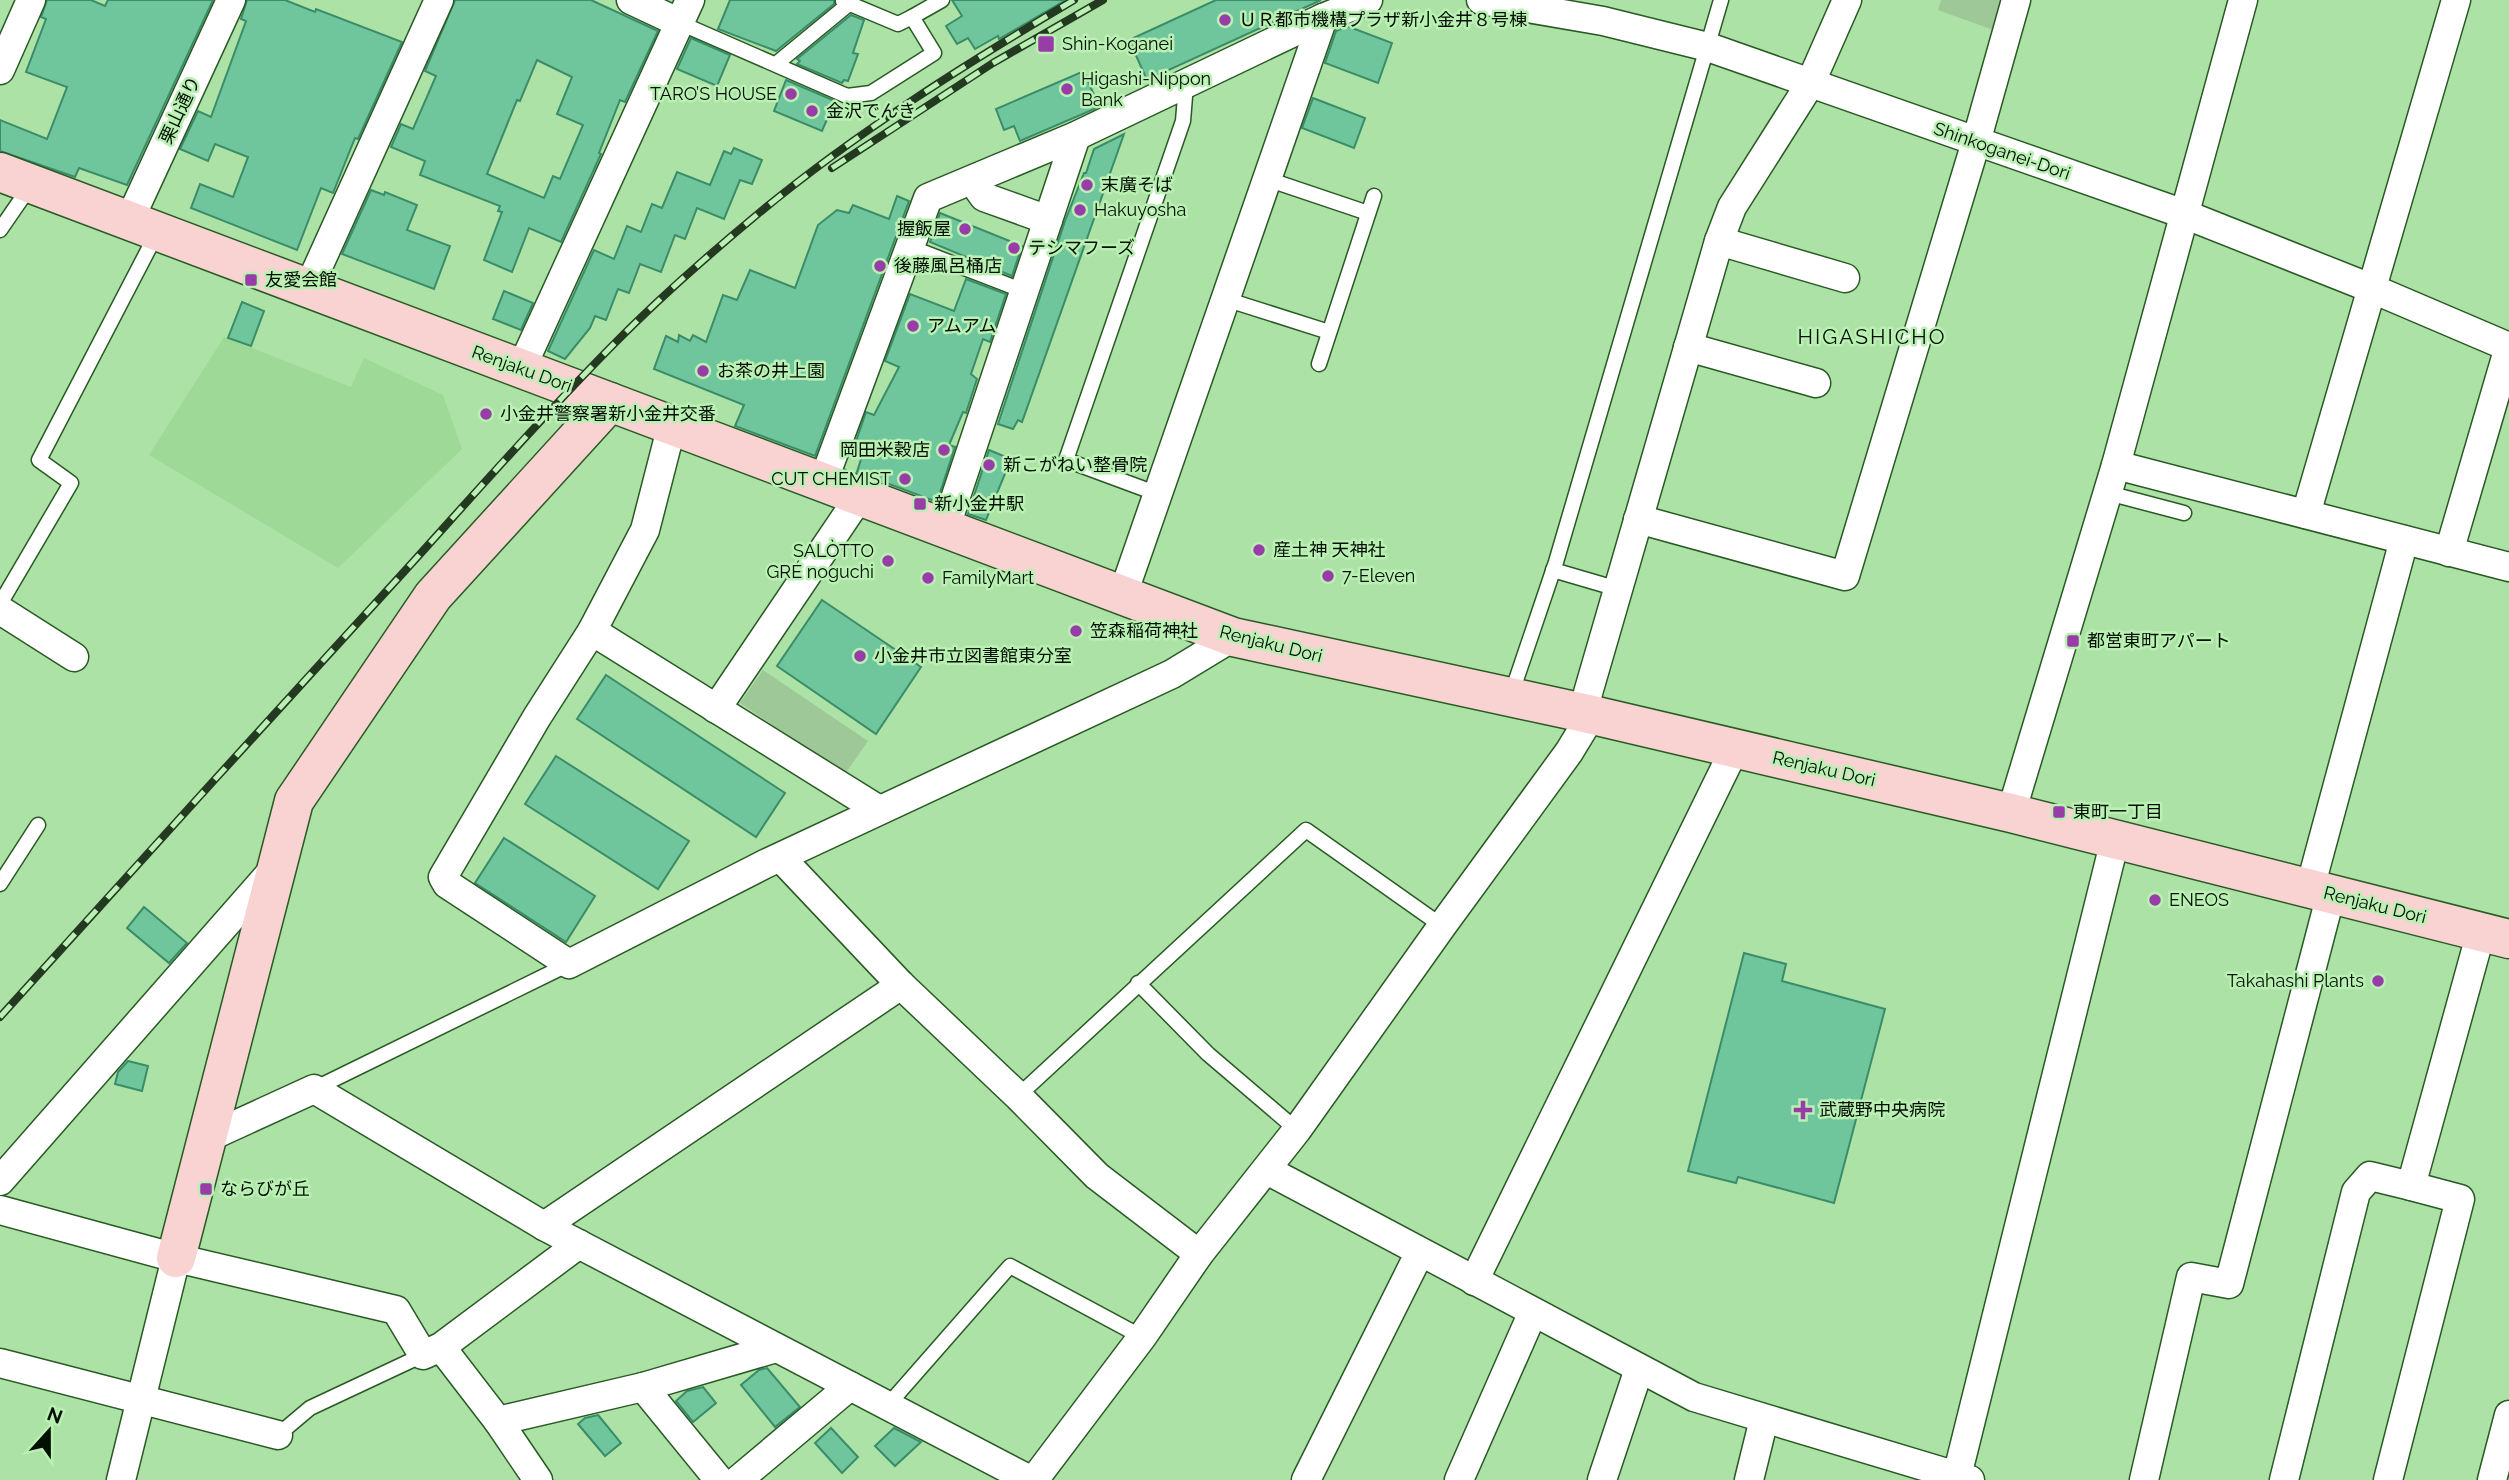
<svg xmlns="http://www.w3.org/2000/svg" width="2509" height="1480" font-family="Raleway,'Noto Sans JP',sans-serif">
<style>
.built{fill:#9fd997}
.green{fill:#9ec898}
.building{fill:#6fc69c;stroke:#3b8c68;stroke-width:2;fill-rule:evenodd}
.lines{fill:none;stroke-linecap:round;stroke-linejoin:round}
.lane-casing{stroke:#295924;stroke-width:17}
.street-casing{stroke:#295924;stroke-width:31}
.secondary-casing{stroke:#295924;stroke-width:41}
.lane{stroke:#fff;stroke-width:14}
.street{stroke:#fff;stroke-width:28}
.secondary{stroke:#f9d2d2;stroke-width:38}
.rail-casing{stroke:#233920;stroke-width:8}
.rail{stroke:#baf0b3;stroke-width:5;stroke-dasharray:16;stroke-linecap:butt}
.poi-dot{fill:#983da7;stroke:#baf0b3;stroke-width:2.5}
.labels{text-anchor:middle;stroke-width:5;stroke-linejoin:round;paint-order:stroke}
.poi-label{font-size:18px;fill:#011000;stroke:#baf0b3;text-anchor:start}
.street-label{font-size:18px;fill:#011000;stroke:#baf0b3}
.quarter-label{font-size:21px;letter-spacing:2px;fill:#011000;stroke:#baf0b3}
</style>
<rect width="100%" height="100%" fill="#ade2a6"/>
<!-- built -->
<path class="built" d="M 224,337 L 351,387 L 364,358 L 443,395 L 462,449 L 338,568 L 149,455 Z"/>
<!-- green -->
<g class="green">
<path d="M 1941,0 L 2005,0 L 1996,31 L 1938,10 Z"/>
<path d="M 763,670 L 868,741 L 845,774 L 740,703 Z"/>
</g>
<!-- building -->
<g class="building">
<path d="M 47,0 L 91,0 L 105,6 L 108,0 L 213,0 L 127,185 L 79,168 L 75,177 L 0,151 L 0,120 L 47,139 L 67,87 L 26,72 L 46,19 L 41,17 Z"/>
<path d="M 247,0 L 285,0 L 315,12 L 316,9 L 402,42 L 358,139 L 355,138 L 333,193 L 321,188 L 297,250 L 191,208 L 200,184 L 233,197 L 248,157 L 215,144 L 208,161 L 180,149 L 198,111 L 211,117 L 246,21 L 241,19 Z"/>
<path d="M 455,0 L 591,0 L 658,31 L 625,102 L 620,100 L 599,153 L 601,154 L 561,242 L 529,228 L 512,272 L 484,260 L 502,212 L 498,211 L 500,206 L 420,175 L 425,161 L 391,147 L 401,124 L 413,129 L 436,76 L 425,71 ZM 537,60 L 572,77 L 557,114 L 583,125 L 560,179 L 553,176 L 544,198 L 487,174 L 517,100 L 520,101 Z"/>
<path d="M 730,0 L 834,0 L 834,4 L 776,51 L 718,29 Z"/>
<path d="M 952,0 L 1066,0 L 999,39 L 998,36 L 975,49 L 968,38 L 957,44 L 946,26 L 962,16 Z"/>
<path d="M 1216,0 L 1321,0 L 1147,80 L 1129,40 Z"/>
<path d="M 851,15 L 864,20 L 853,53 L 858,54 L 848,81 L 844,80 L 842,83 L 797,64 L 800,61 L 797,59 Z"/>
<path d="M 1347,26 L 1392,43 L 1378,83 L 1325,63 L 1336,31 Z"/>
<path d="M 691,38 L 730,55 L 717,86 L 677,69 Z"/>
<path d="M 1084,71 L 1099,107 L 1020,141 L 1014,126 L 1004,130 L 996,109 Z"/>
<path d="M 786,80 L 835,101 L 822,131 L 774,111 Z"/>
<path d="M 1313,98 L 1365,118 L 1354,148 L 1302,128 Z"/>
<path d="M 1124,134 L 1022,422 L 1018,420 L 1013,429 L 998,424 L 1065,221 L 1084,173 L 1086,173 L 1094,149 Z"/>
<path d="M 734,148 L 762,160 L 752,184 L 740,180 L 724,219 L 697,208 L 685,239 L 675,235 L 661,272 L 640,264 L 629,293 L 618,289 L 606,320 L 595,316 L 590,328 L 565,359 L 548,351 L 594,250 L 614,259 L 627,226 L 641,232 L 652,204 L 662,208 L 677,172 L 710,185 L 724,151 L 731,154 Z"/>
<path d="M 371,190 L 384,195 L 385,192 L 417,205 L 407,230 L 450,246 L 434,289 L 342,254 Z"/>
<path d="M 897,196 L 909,201 L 815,456 L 735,426 L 744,405 L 654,369 L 666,336 L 678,342 L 679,335 L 690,341 L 693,335 L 706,342 L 723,295 L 737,300 L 750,270 L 795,288 L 818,225 L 837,210 L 849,213 L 853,205 L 889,219 Z"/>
<path d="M 940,213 L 1022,246 L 1012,276 L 930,242 Z"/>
<path d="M 966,279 L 1006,294 L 990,342 L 983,339 L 971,374 L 977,379 L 966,413 L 963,412 L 949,445 L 955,447 L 937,502 L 857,472 L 863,453 L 853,450 L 866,412 L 874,415 L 899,367 L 885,361 L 910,294 L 954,311 Z"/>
<path d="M 504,291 L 533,303 L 521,330 L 493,319 Z"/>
<path d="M 242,302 L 264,311 L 251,346 L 228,338 Z"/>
<path d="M 989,450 L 1011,459 L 986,520 L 968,514 Z"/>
<path d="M 822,600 L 921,667 L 876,734 L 777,666 Z"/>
<path d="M 606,675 L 785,793 L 756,837 L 577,719 Z"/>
<path d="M 556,756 L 689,841 L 658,889 L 525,804 Z"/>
<path d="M 504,838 L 595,896 L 566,942 L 475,883 Z"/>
<path d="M 144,907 L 187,943 L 169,963 L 127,928 Z"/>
<path d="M 1744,953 L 1786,964 L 1782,981 L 1885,1009 L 1834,1203 L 1738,1177 L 1736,1183 L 1688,1171 Z"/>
<path d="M 128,1061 L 148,1066 L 142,1091 L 115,1084 L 118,1072 Z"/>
<path d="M 767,1368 L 800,1407 L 775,1427 L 741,1385 L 759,1370 Z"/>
<path d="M 703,1387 L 716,1403 L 693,1422 L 676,1401 L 687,1391 Z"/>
<path d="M 598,1415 L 621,1443 L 605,1456 L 578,1424 L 585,1418 Z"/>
<path d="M 831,1428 L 858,1457 L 842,1473 L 815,1443 Z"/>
<path d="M 894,1428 L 921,1442 L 895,1466 L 875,1446 Z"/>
</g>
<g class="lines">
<!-- lane casing -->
<g class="lane-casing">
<g id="lane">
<path d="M 843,1 L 898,24 L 912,17"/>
<path d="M 680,23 L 847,96 L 871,93 L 934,53 L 912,17 L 942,0"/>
<path d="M 776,64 L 850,3"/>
<path d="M 1267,179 L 1368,213"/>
<path d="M 0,230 L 31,185"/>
<path d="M 910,247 L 1024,291"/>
<path d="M 1225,299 L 1329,332"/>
<path d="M 1319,364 L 1374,196"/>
<path d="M 2108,493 L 2184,513"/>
<path d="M 1158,494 L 1066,460 L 1183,121 L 1186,84"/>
<path d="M 1553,570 L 1618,589"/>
<path d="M 0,604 L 71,483 L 39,460 L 157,233"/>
<path d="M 1511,695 L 1556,562 L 1721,0"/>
<path d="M 0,884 L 38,825"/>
<path d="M 1138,983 L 1208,1054 L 1297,1130"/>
<path d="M 314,1089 L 569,964"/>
<path d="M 1018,1096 L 1306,830 L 1442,926"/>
<path d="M 888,1405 L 1010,1266 L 1142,1337"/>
<path d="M 278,1435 L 310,1408 L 423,1355"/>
</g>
</g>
<!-- street casing -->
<g class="street-casing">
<g id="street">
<path d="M 631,0 L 680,23"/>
<path d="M 1481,0 L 1603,21 L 1708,47 L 2184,214 L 2373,289 L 2509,347"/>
<path d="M 0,70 L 31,0"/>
<path d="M 977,178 L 979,190 L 984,197 L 1048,220"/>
<path d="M 129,221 L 231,0"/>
<path d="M 1719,241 L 1845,278"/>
<path d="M 308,289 L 439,0"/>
<path d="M 1688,347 L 1816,383"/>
<path d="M 521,369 L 690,0"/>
<path d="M 672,425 L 645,530 L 592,631 L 537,717 L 443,877 L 447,884 L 569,964 L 765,864 L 1172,674 L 1233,637"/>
<path d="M 2116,465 L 2509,567"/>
<path d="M 823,482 L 928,198 L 1076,136 L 1323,18 L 1368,0"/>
<path d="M 2306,514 L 2456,0"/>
<path d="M 1638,519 L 1845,576 L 1976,142 L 2016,0"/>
<path d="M 945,529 L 1076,136"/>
<path d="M 2449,552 L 2509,347"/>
<path d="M 1122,597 L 1323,18"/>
<path d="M 0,610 L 74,657"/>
<path d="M 592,631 L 879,810"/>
<path d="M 716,709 L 860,496"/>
<path d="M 2011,813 L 2116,465 L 2243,0"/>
<path d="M 781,858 L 901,985 L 1018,1096 L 1097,1176 L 1199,1254"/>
<path d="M 2310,888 L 2404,540"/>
<path d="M 207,1138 L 314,1089 L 544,1226 L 1030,1480"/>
<path d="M 1267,1170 L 1694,1397 L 1970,1480"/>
<path d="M 0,1181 L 274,869"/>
<path d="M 0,1210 L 176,1258 L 396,1310 L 423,1355 L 441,1347 L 579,1244"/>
<path d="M 544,1226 L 901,985"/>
<path d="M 1474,1281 L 1735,748"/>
<path d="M 441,1347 L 498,1421 L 538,1480"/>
<path d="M 0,1363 L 278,1435"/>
<path d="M 643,1387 L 719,1480"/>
<path d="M 498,1421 L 643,1387 L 776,1348"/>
<path d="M 121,1480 L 176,1258"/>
<path d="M 738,1480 L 850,1386"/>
<path d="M 1034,1480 L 1142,1337 L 1199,1254 L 1297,1130 L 1442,926 L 1569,752 L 1583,729 L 1588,693 L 1719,241 L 1732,207 L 1810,84 L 1847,0"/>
<path d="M 1306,1480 L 1420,1252"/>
<path d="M 1459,1480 L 1533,1312"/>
<path d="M 1602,1480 L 1639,1369"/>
<path d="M 1749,1480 L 1764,1419"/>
<path d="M 1956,1480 L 2115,840"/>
<path d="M 2144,1480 L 2191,1277 L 2229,1284 L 2331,894"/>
<path d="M 2284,1480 L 2356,1192 L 2370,1176 L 2411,1186 L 2481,932"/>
<path d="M 2388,1480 L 2460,1199 L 2411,1186"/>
<path d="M 2492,1480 L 2509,1415"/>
</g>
</g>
<!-- secondary casing -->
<g class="secondary-casing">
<g id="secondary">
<path d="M 0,172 L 1233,637 L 1584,713 L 2011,813 L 2509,939"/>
<path d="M 176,1258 L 294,801 L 433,596 L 610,402"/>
</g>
</g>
<!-- lane -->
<use href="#lane" class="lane"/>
<!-- street -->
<use href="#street" class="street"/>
<!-- secondary -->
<use href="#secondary" class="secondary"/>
<!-- rail casing -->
<g class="rail-casing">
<g id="rail">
<path d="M 832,168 L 993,63 L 1103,0"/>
<path d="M 0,1017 C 137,865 274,714 412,563 C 477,491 541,418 609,349 C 656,301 707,256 759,213 C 857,132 964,65 1074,0"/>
</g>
</g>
<!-- rail -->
<use href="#rail" class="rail"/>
</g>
<!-- markers -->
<g class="poi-dot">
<circle cx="1225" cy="20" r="7"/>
<rect x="1037" y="35" width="18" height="18" rx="3.5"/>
<circle cx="1067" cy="89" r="7"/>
<circle cx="791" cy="94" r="7"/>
<circle cx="812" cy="111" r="7"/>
<circle cx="1087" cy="185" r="7"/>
<circle cx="1080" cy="210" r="7"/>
<circle cx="965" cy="229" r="7"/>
<circle cx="1014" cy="248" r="7"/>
<circle cx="880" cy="266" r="7"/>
<rect x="244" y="273" width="14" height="14" rx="3.5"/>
<circle cx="913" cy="326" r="7"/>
<circle cx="703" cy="371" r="7"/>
<circle cx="486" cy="414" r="7"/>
<circle cx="944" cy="450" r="7"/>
<circle cx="989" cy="465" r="7"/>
<circle cx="905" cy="479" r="7"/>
<rect x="913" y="497" width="14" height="14" rx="3.5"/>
<circle cx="1259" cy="550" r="7"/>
<circle cx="888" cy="561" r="7"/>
<circle cx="1328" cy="576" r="7"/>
<circle cx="928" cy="578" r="7"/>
<circle cx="1076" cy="631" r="7"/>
<rect x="2066" y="634" width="14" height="14" rx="3.5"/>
<circle cx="860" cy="656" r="7"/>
<rect x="2052" y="805" width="14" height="14" rx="3.5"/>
<circle cx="2155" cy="900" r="7"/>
<circle cx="2378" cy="981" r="7"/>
<path d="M1799.5 1099.5h7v7h7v7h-7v7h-7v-7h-7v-7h7z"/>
<rect x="199" y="1182" width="14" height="14" rx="3.5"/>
</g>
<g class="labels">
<!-- poi labels -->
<g class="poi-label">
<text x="1239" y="26">ＵＲ都市機構プラザ新小金井８号棟</text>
<text x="1062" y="50">Shin-Koganei</text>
<text x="1081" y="85">Higashi-Nippon<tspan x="1081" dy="21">Bank</tspan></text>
<text x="777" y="100" text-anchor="end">TARO’S HOUSE</text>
<text x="826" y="117">金沢でんき</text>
<text x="1101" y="191">末廣そば</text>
<text x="1094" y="216">Hakuyosha</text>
<text x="951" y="235" text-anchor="end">握飯屋</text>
<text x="1028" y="254">テシマフーズ</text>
<text x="894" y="272">後藤風呂桶店</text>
<text x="265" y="286">友愛会館</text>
<text x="927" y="332">アムアム</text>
<text x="717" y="377">お茶の井上園</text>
<text x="500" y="420">小金井警察署新小金井交番</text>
<text x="930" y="456" text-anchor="end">岡田米穀店</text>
<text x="1003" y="471">新こがねい整骨院</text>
<text x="891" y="485" text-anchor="end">CUT CHEMIST</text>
<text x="934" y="510">新小金井駅</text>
<text x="1273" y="556">産土神 天神社</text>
<text x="874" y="557" text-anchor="end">SALÒTTO<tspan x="874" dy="21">GRÉ noguchi</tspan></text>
<text x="1342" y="582">7-Eleven</text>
<text x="942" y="584">FamilyMart</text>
<text x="1090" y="637">笠森稲荷神社</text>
<text x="2087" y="647">都営東町アパート</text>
<text x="874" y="662">小金井市立図書館東分室</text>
<text x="2073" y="818">東町一丁目</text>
<text x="2169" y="906">ENEOS</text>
<text x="2364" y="987" text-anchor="end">Takahashi Plants</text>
<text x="1819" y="1116">武蔵野中央病院</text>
<text x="220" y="1195">ならびが丘</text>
</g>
<!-- street labels -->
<g class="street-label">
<text transform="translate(180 110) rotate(-65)" y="6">栗山通り</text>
<text transform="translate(2002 151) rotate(19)" y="6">Shinkoganei-Dori</text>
<text transform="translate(522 369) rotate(20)" y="6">Renjaku Dori</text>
<text transform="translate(1271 644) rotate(14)" y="6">Renjaku Dori</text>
<text transform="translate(1824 769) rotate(13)" y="6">Renjaku Dori</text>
<text transform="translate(2375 905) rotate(14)" y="6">Renjaku Dori</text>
</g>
<!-- quarter labels -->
<g class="quarter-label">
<text x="1872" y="344">HIGASHICHO</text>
</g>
</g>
<!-- north arrow -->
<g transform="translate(49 1431) rotate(21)" stroke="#baf0b3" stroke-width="5" paint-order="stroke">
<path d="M0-5L12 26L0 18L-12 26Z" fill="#011000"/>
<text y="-10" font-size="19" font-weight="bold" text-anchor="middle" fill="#011000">N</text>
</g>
</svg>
